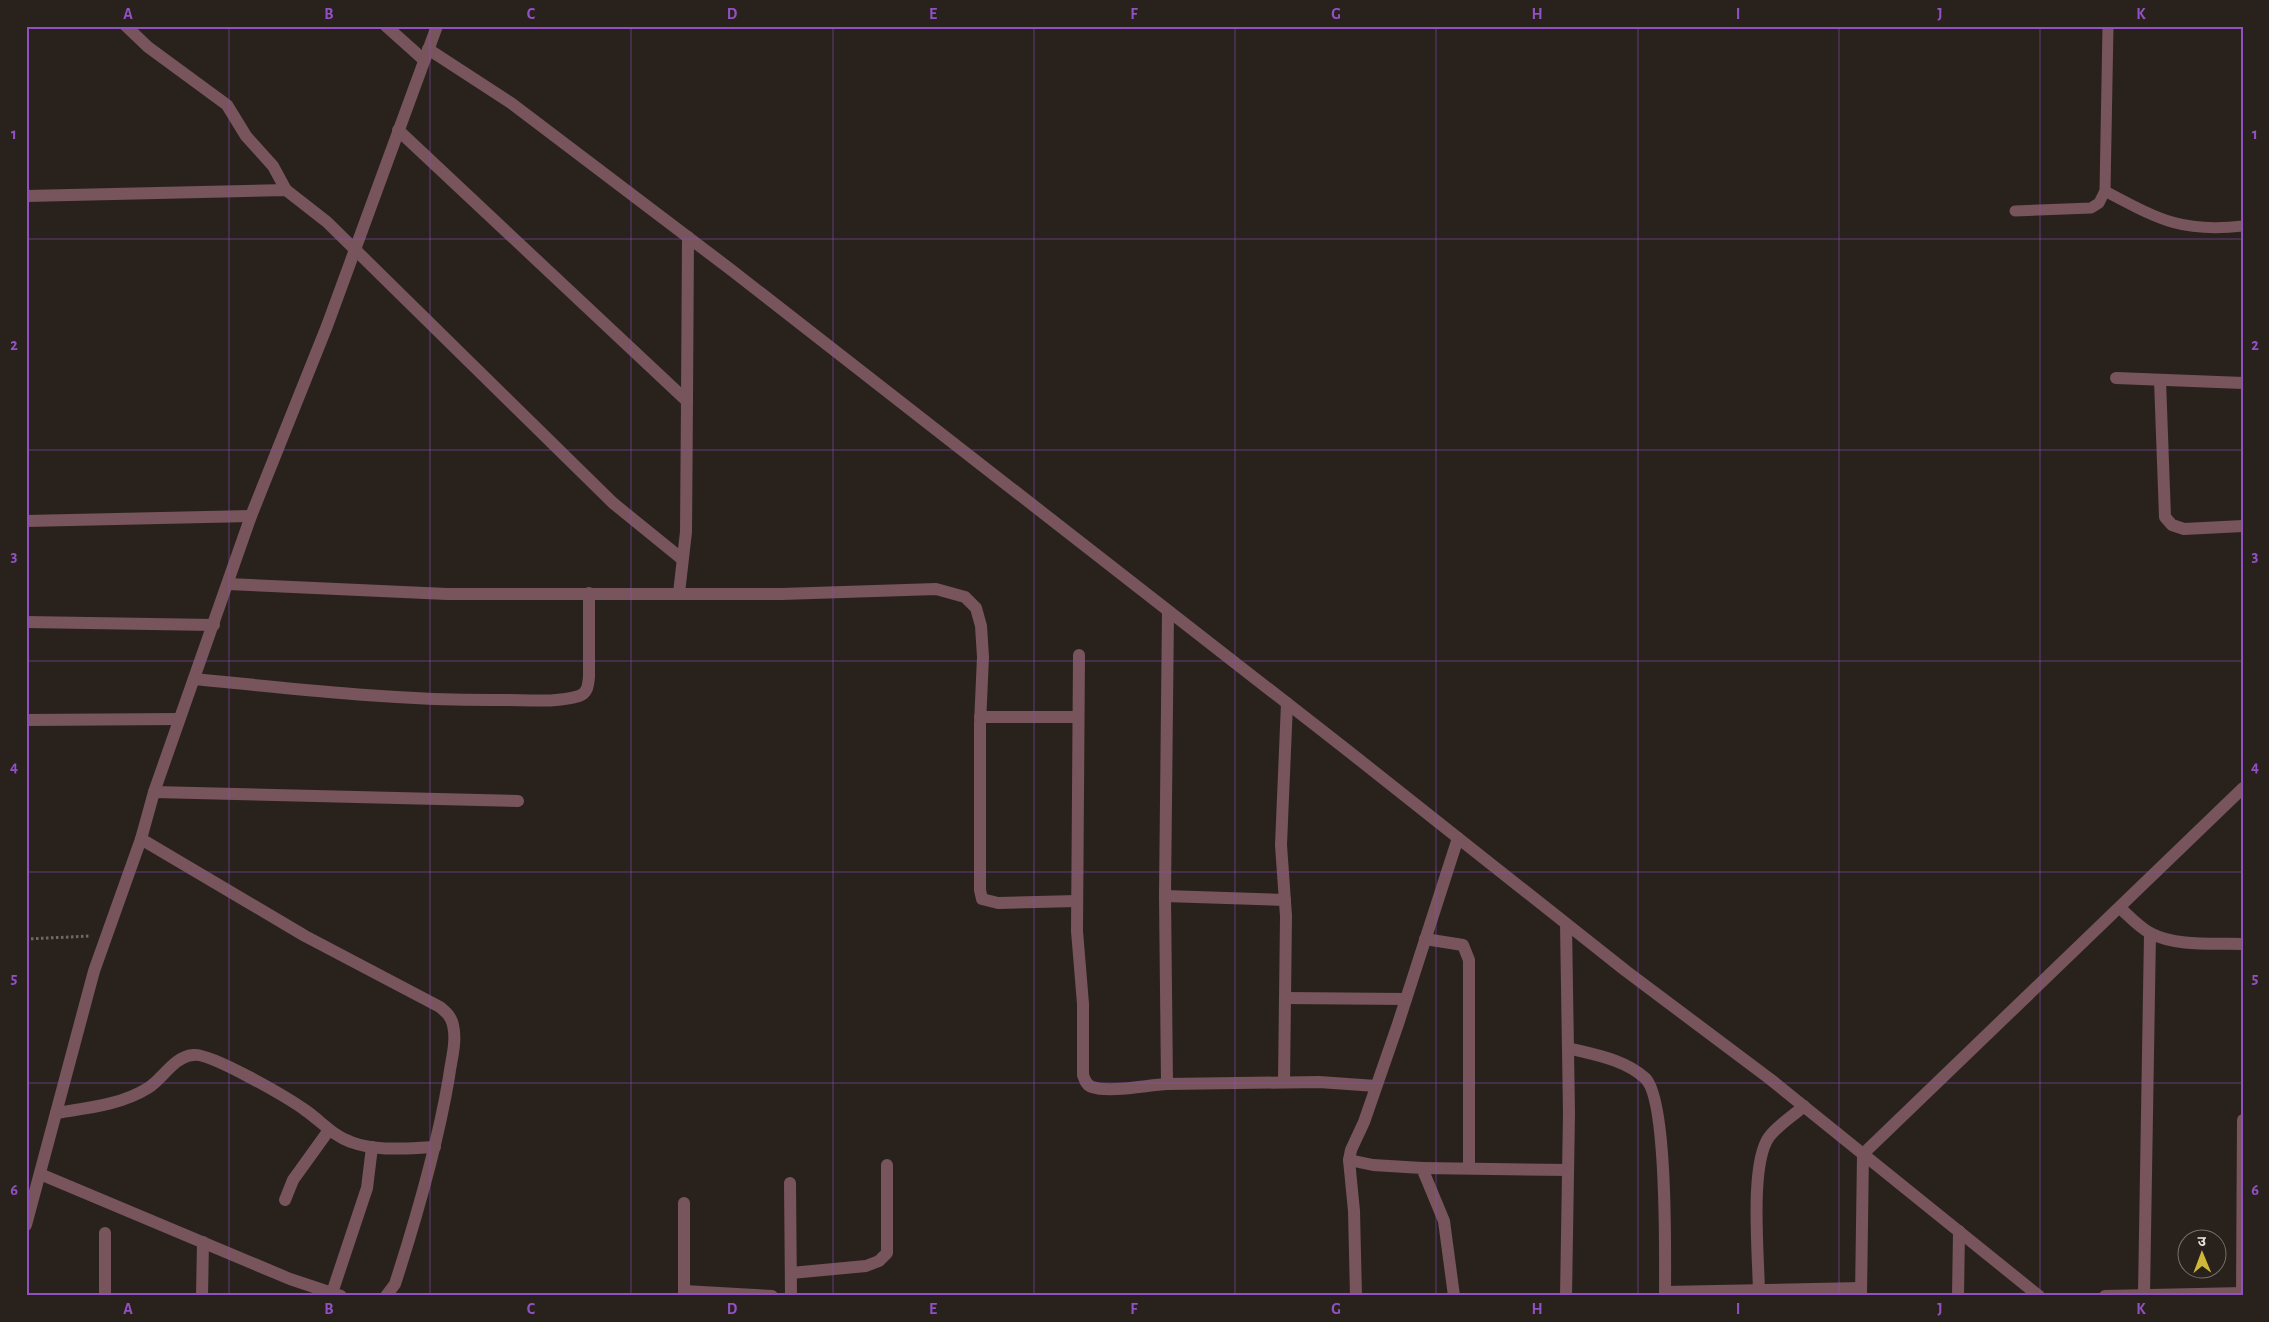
<svg xmlns="http://www.w3.org/2000/svg" width="2269" height="1322" font-family="'Alegreya Sans','Noto Sans Devanagari',sans-serif">
<style>
.lines{fill:none;stroke-linecap:round;stroke-linejoin:round}
.path{stroke:#6f6963;stroke-width:3;stroke-dasharray:2.5 2.5;stroke-linecap:butt}
.service{stroke:#78545c;stroke-width:11}
.minor{stroke:#78545c;stroke-width:12}
.tertiary{stroke:#78545c;stroke-width:12}
.grid{fill:none;stroke:#9151c5;stroke-width:1;stroke-opacity:0.55}
.neatline{fill:none;stroke:#9151c5;stroke-width:2}
.grid-label{font-size:16px;text-anchor:middle;font-weight:bold;fill:#9151c5}
</style>
<rect width="100%" height="100%" fill="#29221c"/>
<g class="lines">
<!-- path -->
<path class="path" d="M 26,939 L 91,936"/>
<!-- service -->
<g class="service">
<path d="M 2105,191 C 2158,219 2181,233 2243,226"/>
<path d="M 2015,211 L 2091,208 L 2099,203 L 2105,191 L 2108,26"/>
</g>
<!-- minor -->
<g class="minor">
<path d="M 126,26 L 148,47 L 227,105 L 246,136 L 273,166 L 286,190"/>
<path d="M 386,26 L 424,60"/>
<path d="M 398,130 L 687,401 L 686,532 L 679,593"/>
<path d="M 26,196 L 286,190 L 327,222 L 613,503 L 682,559"/>
<path d="M 2116,378 L 2243,383"/>
<path d="M 2160,380 L 2165,517 L 2172,525 L 2184,529 L 2243,526"/>
<path d="M 687,401 L 688,237"/>
<path d="M 26,521 L 251,516"/>
<path d="M 228,584 L 447,594 L 782,594 L 936,589 L 965,597 L 976,608 L 981,626 L 983,657 L 980,724 L 980,890 L 982,899 L 998,903 L 1077,901"/>
<path d="M 1168,611 L 1165,896 L 1167,1084 L 1319,1082 L 1376,1086"/>
<path d="M 26,622 L 214,625"/>
<path d="M 1079,655 L 1077,931 L 1083,1004 L 1083,1075 C 1085,1080 1086,1085 1092,1087 C 1110,1093 1147,1085 1167,1084"/>
<path d="M 194,679 C 297,689 400,701 504,700 C 528,700 556,703 579,696 C 588,693 588,685 589,677 L 589,593"/>
<path d="M 980,717 L 1078,717"/>
<path d="M 26,720 L 179,719"/>
<path d="M 154,792 L 518,801"/>
<path d="M 141,839 L 305,936 L 440,1007 C 446,1012 451,1016 453,1025 C 457,1042 451,1060 449,1077 C 437,1148 417,1216 395,1284 L 386,1296"/>
<path d="M 1165,896 L 1285,900"/>
<path d="M 2120,908 C 2129,916 2139,927 2150,933 C 2177,947 2213,943 2243,944"/>
<path d="M 1425,939 L 1463,945 L 1469,960 L 1469,1168"/>
<path d="M 1285,998 L 1406,999"/>
<path d="M 1568,1048 C 1595,1055 1624,1059 1645,1078 C 1668,1099 1665,1259 1665,1296"/>
<path d="M 1284,1082 L 1286,916 L 1281,845 L 1287,703"/>
<path d="M 56,1113 C 87,1108 121,1105 148,1088 C 163,1079 173,1057 193,1055 C 210,1052 288,1098 305,1110 C 321,1121 333,1136 351,1142 C 377,1152 408,1148 435,1147"/>
<path d="M 1349,1160 L 1354,1211 L 1356,1296"/>
<path d="M 1422,1168 L 1568,1170"/>
<path d="M 40,1174 L 290,1279 L 341,1296"/>
<path d="M 790,1183 L 791,1296"/>
<path d="M 285,1200 L 293,1180 L 329,1130"/>
<path d="M 105,1233 L 105,1296"/>
<path d="M 791,1273 L 866,1266 L 879,1261 L 887,1253 L 887,1165"/>
<path d="M 684,1291 L 772,1296"/>
<path d="M 1665,1292 L 1861,1288"/>
<path d="M 332,1293 L 367,1188 L 372,1147"/>
<path d="M 2144,1295 L 2150,933"/>
<path d="M 202,1296 L 203,1242"/>
<path d="M 684,1296 L 684,1203"/>
<path d="M 1454,1296 L 1444,1221 L 1422,1168 L 1373,1165 L 1349,1160 L 1351,1150 L 1364,1122 L 1398,1024 L 1458,838"/>
<path d="M 1566,1296 L 1569,1113 L 1566,924"/>
<path d="M 1759,1296 C 1759,1259 1749,1165 1769,1137 C 1778,1125 1793,1116 1804,1106"/>
<path d="M 1861,1296 L 1863,1154 L 2243,788"/>
<path d="M 1958,1296 L 1959,1231"/>
<path d="M 2105,1296 L 2243,1293"/>
<path d="M 2242,1296 L 2243,1120"/>
</g>
<!-- tertiary -->
<g class="tertiary">
<path d="M 428,49 L 511,103 L 730,269 L 1347,750 L 1626,971 L 1770,1079 L 2039,1296"/>
<path d="M 26,1225 L 94,971 L 141,839 L 154,792 L 251,516 L 327,326 L 437,26"/>
</g>
</g>
<!-- grid -->
<path class="grid" d="M 229,26 L 229,1296M 430,26 L 430,1296M 631,26 L 631,1296M 833,26 L 833,1296M 1034,26 L 1034,1296M 1235,26 L 1235,1296M 1436,26 L 1436,1296M 1638,26 L 1638,1296M 1839,26 L 1839,1296M 2040,26 L 2040,1296M 26,239 L 2243,239M 26,450 L 2243,450M 26,661 L 2243,661M 26,872 L 2243,872M 26,1083 L 2243,1083"/>
<!-- border -->
<rect width="2269" height="1322" fill="none" stroke="#29221c" stroke-width="55"/>
<!-- north arrow -->
<g transform="translate(2202 1254) rotate(359)"><circle r="24" fill="#29221c" stroke="#75706a"/>
<path d="M0-4L9 19L0 12L-9 19Z" fill="#d0b837"/>
<text y="-8" font-size="14" font-weight="bold" text-anchor="middle" fill="#e8e4df">उ</text>
</g>
<rect x="28" y="28" width="2214" height="1266" class="neatline"/>
<g class="grid-label">
<text x="128" y="19">A</text>
<text x="329" y="19">B</text>
<text x="531" y="19">C</text>
<text x="732" y="19">D</text>
<text x="933" y="19">E</text>
<text x="1134" y="19">F</text>
<text x="1336" y="19">G</text>
<text x="1537" y="19">H</text>
<text x="1738" y="19">I</text>
<text x="1940" y="19">J</text>
<text x="2141" y="19">K</text>
<text x="14" y="139">1</text>
<text x="2255" y="139">1</text>
<text x="14" y="350">2</text>
<text x="2255" y="350">2</text>
<text x="14" y="561">3</text>
<text x="2255" y="561">3</text>
<text x="14" y="772">4</text>
<text x="2255" y="772">4</text>
<text x="14" y="983">5</text>
<text x="2255" y="983">5</text>
<text x="14" y="1195">6</text>
<text x="2255" y="1195">6</text>
<text x="128" y="1314">A</text>
<text x="329" y="1314">B</text>
<text x="531" y="1314">C</text>
<text x="732" y="1314">D</text>
<text x="933" y="1314">E</text>
<text x="1134" y="1314">F</text>
<text x="1336" y="1314">G</text>
<text x="1537" y="1314">H</text>
<text x="1738" y="1314">I</text>
<text x="1940" y="1314">J</text>
<text x="2141" y="1314">K</text>
</g>
</svg>
